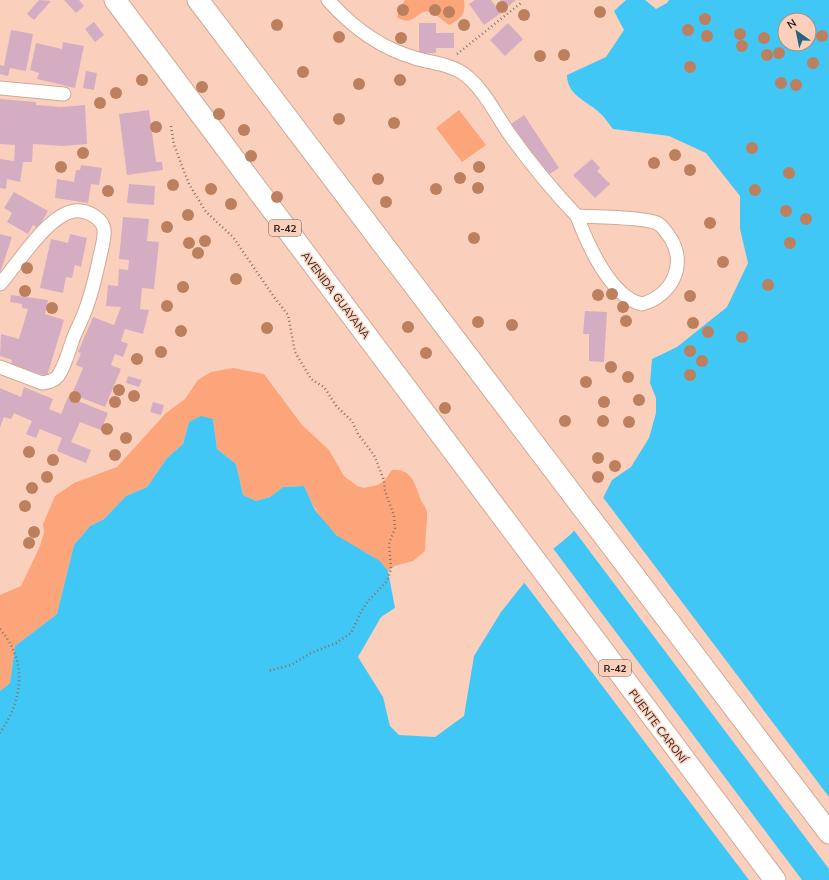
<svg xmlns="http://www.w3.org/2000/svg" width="829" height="880" font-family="Mulish,sans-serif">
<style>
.green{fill:#fca57b}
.water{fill:#40c7f6;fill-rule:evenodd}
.pier{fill:#fad0bd}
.building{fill:#d5adc2}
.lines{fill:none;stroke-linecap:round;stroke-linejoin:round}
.minor-casing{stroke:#d0a895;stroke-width:15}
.primary-casing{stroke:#d0a895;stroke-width:23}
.path{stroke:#8b7063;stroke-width:2.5;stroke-dasharray:1 3;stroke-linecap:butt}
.minor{stroke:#fff;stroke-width:13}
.primary{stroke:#fff;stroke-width:21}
.tree{fill:#bc805f}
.labels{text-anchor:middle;stroke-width:3;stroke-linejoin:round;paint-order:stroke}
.shield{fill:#fad0bd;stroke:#6c554a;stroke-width:1}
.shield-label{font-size:10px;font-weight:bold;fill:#2f2019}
.street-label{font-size:11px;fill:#2f2019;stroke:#fad0bd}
</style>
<rect width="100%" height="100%" fill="#fad0bd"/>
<!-- green -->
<g class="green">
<path d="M 405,0 L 464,0 C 466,14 462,17 450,25 C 443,22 438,15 431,12 C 418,7 414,29 397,17 L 399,10 Z"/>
<path d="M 459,110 L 486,145 L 462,162 L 436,128 Z"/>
<path d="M 233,368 L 264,374 L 302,425 L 329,450 L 344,476 L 357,486 L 364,488 L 378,485 L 384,481 L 392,470 C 413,468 415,486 421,500 C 423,505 428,510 427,514 C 427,526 425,539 425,551 L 413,561 L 395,566 L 388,571 C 373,551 353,550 336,535 C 321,522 312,504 304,486 L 283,487 L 270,497 L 256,501 L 243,495 L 236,464 L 217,449 L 213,419 L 189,422 L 183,444 L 167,458 L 147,487 L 126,496 L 104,519 L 90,526 L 74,545 L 57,614 L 15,646 L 10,683 L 0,691 L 0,595 L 21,586 L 40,546 L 44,532 L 43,524 L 55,496 L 74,483 L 117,467 L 166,413 L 185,399 L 198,380 L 211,372 Z"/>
</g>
<!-- water -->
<path class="water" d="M 626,0 L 645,0 L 656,9 L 667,3 L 669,0 L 829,0 L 829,880 L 0,880 L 0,691 L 10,683 L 15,646 L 57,614 L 74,545 L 90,526 L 104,519 L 126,496 L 147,487 L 167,458 L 183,444 L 189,422 L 201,416 L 213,419 L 217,449 L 236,464 L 243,495 L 256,501 L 270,497 L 283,487 L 304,486 L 315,510 L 336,535 L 380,561 L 388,571 L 395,608 L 381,617 L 358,657 L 383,697 L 390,726 L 399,735 L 435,737 L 464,716 L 474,656 L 501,612 L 547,554 L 570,535 L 601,502 L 612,480 L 631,467 L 649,438 L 656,413 L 656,398 L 650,383 L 652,359 L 677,347 L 727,307 L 748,263 L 740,229 L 740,196 L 706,153 L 669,136 L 613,129 C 609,124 605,118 601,114 C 588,101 567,96 567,75 L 606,57 L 624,30 L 614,11 ZM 785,20 L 809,20 L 809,44 L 785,44 Z"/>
<!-- pier -->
<g class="pier">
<path d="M 602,496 L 829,797 L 829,869 L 573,529 Z"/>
<path d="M 552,547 L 802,880 L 749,880 L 523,581 L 545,553 Z"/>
</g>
<!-- building -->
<g class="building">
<path d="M 39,0 L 51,1 L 34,20 L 27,14 Z"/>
<path d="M 64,0 L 79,0 L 84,6 L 76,13 Z"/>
<path d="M 475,0 L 491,0 L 501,13 L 484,25 L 469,4 Z"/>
<path d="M 500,0 L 516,0 L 506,8 Z"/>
<path d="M 94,22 L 104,35 L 95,42 L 85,29 Z"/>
<path d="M 419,23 L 436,23 L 436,33 L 454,33 L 454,48 L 436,48 L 436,53 L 419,53 Z"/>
<path d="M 508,23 L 523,39 L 505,56 L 490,40 Z"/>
<path d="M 11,30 L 33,34 L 26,71 L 10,68 L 8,76 L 0,74 L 0,65 L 4,66 Z"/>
<path d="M 63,42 L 84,46 L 75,88 L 37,79 L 39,73 L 30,70 L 36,43 L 62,49 Z"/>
<path d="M 86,71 L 97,73 L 94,90 L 83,88 Z"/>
<path d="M 0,99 L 36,102 L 36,105 L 61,107 L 85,105 L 87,144 L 63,146 L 33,144 L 32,162 L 23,162 L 20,182 L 7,179 L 6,189 L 0,188 L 0,159 L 14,161 L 15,145 L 0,144 Z"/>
<path d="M 149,110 L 156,162 L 162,162 L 163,170 L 127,175 L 119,114 Z"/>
<path d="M 524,115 L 559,168 L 545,177 L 511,124 Z"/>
<path d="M 592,159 L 600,168 L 597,171 L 610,184 L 595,198 L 573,175 Z"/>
<path d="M 81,165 L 102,168 L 99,185 L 91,184 L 88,203 L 55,198 L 57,179 L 74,182 L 76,170 L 80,170 Z"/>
<path d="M 129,184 L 155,186 L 154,205 L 127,203 Z"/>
<path d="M 14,192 L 48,211 L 38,228 L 33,225 L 28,234 L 7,222 L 12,213 L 4,208 Z"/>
<path d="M 123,217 L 149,219 L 147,241 L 159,242 L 154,289 L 142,288 L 140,309 L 149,310 L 143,334 L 125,329 L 121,341 L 128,344 L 123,357 L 115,354 L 111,365 L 121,369 L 105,407 L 72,394 L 83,368 L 76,365 L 81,353 L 78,352 L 93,317 L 114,325 L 121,307 L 106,306 L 108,285 L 118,286 L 119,269 L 128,270 L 129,260 L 119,259 Z"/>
<path d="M 0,234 L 12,237 L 0,273 Z"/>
<path d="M 70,234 L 87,238 L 81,267 L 75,265 L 72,278 L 66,277 L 63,293 L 40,288 L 51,239 L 68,243 Z"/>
<path d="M 11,295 L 48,300 L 45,314 L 64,320 L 47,376 L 11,365 L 12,360 L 0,356 L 1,334 L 19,339 L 28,309 L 22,308 L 22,304 L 10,302 Z"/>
<path d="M 585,311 L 607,312 L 604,362 L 589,361 L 589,334 L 583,334 Z"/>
<path d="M 128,376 L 142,380 L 139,387 L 126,383 Z"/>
<path d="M 24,387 L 53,399 L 49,409 L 61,414 L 68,397 L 108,413 L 101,430 L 80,422 L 71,442 L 91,450 L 86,463 L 57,451 L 62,438 L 40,429 L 36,438 L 26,434 L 32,421 L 14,413 L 11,419 L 4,417 L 0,427 L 0,388 L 21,397 Z"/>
<path d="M 153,402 L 164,405 L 161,415 L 150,412 Z"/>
</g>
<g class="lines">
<!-- minor casing -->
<g class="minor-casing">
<g id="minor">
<path d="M 328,0 C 352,27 380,48 415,58 C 431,63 450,64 464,74 C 483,88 495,113 508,132 C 530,163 550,188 577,216"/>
<path d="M 0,88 L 64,94"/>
<path d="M 577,216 C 594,217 642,217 657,223 C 663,226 667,233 671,239 C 687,266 671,296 642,304 C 611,298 587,243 577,216 Z"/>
<path d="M 0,284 C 17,266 52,206 81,211 C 90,212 102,219 104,229 C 105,238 102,247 100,256 C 96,275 92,293 85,311 C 81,322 75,332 72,342 C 68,353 65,366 58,376 C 54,381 49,382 42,383 L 0,367"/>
</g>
</g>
<!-- primary casing -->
<g class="primary-casing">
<g id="primary">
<path d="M 115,0 L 775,880"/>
<path d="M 198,0 L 829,833"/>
</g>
</g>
<!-- path -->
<g class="path">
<path d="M 457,54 L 521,3"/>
<path d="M 171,126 L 174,145 L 189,184 L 206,212 L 233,237 L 274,297 L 288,315 L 295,352 L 311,379 L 324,387 L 337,407 L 352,421 L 358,434 L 374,455 L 384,480 L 385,491 L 394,516 L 395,528 L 389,544 L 391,569 L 387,581 L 368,601 L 361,612 L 351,633 L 336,643 L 311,653 L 291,665 L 268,671"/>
<path d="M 0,629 C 28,662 23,699 0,733"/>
</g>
<!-- minor -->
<use href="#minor" class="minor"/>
<!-- primary -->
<use href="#primary" class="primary"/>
</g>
<!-- trees -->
<g class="tree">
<circle cx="502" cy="7" r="6"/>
<circle cx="403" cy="10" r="6"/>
<circle cx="435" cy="10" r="6"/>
<circle cx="449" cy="12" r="6"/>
<circle cx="600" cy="12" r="6"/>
<circle cx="524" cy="15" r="6"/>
<circle cx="705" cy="19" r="6"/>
<circle cx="277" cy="25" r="6"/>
<circle cx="464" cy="25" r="6"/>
<circle cx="688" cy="30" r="6"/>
<circle cx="740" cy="34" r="6"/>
<circle cx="707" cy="36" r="6"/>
<circle cx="822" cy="36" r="6"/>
<circle cx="339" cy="37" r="6"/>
<circle cx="401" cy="38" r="6"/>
<circle cx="764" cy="38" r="6"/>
<circle cx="742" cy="46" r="6"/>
<circle cx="779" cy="53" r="6"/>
<circle cx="564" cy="55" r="6"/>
<circle cx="767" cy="55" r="6"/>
<circle cx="540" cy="56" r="6"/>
<circle cx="813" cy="63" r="6"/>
<circle cx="690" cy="67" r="6"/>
<circle cx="303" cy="72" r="6"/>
<circle cx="142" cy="80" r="6"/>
<circle cx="400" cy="80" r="6"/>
<circle cx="781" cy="83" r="6"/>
<circle cx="359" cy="84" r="6"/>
<circle cx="796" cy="85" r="6"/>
<circle cx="202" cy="87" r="6"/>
<circle cx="116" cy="93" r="6"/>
<circle cx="100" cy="103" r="6"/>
<circle cx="219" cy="114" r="6"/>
<circle cx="339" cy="119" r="6"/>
<circle cx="394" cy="123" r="6"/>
<circle cx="156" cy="127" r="6"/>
<circle cx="244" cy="130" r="6"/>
<circle cx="752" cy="148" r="6"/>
<circle cx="83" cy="153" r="6"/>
<circle cx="675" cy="155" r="6"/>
<circle cx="251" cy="156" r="6"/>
<circle cx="654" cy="163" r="6"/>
<circle cx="61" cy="167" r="6"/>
<circle cx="479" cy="167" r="6"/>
<circle cx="690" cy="170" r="6"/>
<circle cx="789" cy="173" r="6"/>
<circle cx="460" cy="178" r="6"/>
<circle cx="378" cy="179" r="6"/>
<circle cx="173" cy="185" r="6"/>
<circle cx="478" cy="188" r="6"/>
<circle cx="211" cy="189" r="6"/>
<circle cx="436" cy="189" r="6"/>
<circle cx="755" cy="190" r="6"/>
<circle cx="108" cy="191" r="6"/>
<circle cx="277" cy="197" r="6"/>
<circle cx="386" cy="202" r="6"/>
<circle cx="231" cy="204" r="6"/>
<circle cx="786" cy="211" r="6"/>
<circle cx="188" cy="215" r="6"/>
<circle cx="806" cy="219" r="6"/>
<circle cx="710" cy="223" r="6"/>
<circle cx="167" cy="227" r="6"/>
<circle cx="474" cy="238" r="6"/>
<circle cx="205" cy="241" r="6"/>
<circle cx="189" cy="243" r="6"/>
<circle cx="790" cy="243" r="6"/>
<circle cx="198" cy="253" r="6"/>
<circle cx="723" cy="262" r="6"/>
<circle cx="27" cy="268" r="6"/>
<circle cx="236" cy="279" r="6"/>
<circle cx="768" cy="285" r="6"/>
<circle cx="183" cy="287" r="6"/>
<circle cx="25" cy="291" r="6"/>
<circle cx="612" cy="294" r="6"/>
<circle cx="598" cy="295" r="6"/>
<circle cx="690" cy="296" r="6"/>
<circle cx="167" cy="306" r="6"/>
<circle cx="623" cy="307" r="6"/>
<circle cx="52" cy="308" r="6"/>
<circle cx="626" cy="321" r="6"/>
<circle cx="478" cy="322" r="6"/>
<circle cx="693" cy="323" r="6"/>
<circle cx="512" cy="325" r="6"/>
<circle cx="408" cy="327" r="6"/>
<circle cx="267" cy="328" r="6"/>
<circle cx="181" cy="331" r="6"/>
<circle cx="708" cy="332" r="6"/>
<circle cx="742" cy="337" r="6"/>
<circle cx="690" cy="351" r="6"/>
<circle cx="161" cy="352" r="6"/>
<circle cx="426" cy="353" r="6"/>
<circle cx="137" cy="359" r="6"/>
<circle cx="702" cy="361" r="6"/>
<circle cx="611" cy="367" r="6"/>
<circle cx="690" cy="375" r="6"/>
<circle cx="628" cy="377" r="6"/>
<circle cx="586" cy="382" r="6"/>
<circle cx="119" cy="390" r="6"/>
<circle cx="134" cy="396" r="6"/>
<circle cx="75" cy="397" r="6"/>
<circle cx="639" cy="400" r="6"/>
<circle cx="115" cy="402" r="6"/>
<circle cx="604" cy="402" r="6"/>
<circle cx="445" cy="408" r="6"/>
<circle cx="565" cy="421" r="6"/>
<circle cx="603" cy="421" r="6"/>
<circle cx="629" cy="422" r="6"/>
<circle cx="107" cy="429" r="6"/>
<circle cx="126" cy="438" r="6"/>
<circle cx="29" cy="452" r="6"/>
<circle cx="115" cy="455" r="6"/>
<circle cx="598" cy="458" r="6"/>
<circle cx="53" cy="460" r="6"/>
<circle cx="615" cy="466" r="6"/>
<circle cx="47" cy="477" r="6"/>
<circle cx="598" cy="477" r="6"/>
<circle cx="32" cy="488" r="6"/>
<circle cx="25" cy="506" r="6"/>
<circle cx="34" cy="532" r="6"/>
<circle cx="29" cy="543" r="6"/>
</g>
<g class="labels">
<!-- shield labels -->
<g class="shield">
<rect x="269" y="220" width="32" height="16" rx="3"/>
<rect x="599" y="660" width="32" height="16" rx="3"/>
</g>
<g class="shield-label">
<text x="285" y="232">R-42</text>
<text x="615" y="672">R-42</text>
</g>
<!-- street labels -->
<g class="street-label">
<text transform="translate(336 295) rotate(53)" y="4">AVENIDA GUAYANA</text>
<text transform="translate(658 726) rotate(53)" y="4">PUENTE CARONÍ</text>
</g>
</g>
<!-- north arrow -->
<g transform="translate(797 32) rotate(327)"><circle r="19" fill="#fad0bd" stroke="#a98a7b"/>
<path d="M0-3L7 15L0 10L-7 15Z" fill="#28657c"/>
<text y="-6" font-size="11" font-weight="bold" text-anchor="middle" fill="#2f2019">N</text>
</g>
</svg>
